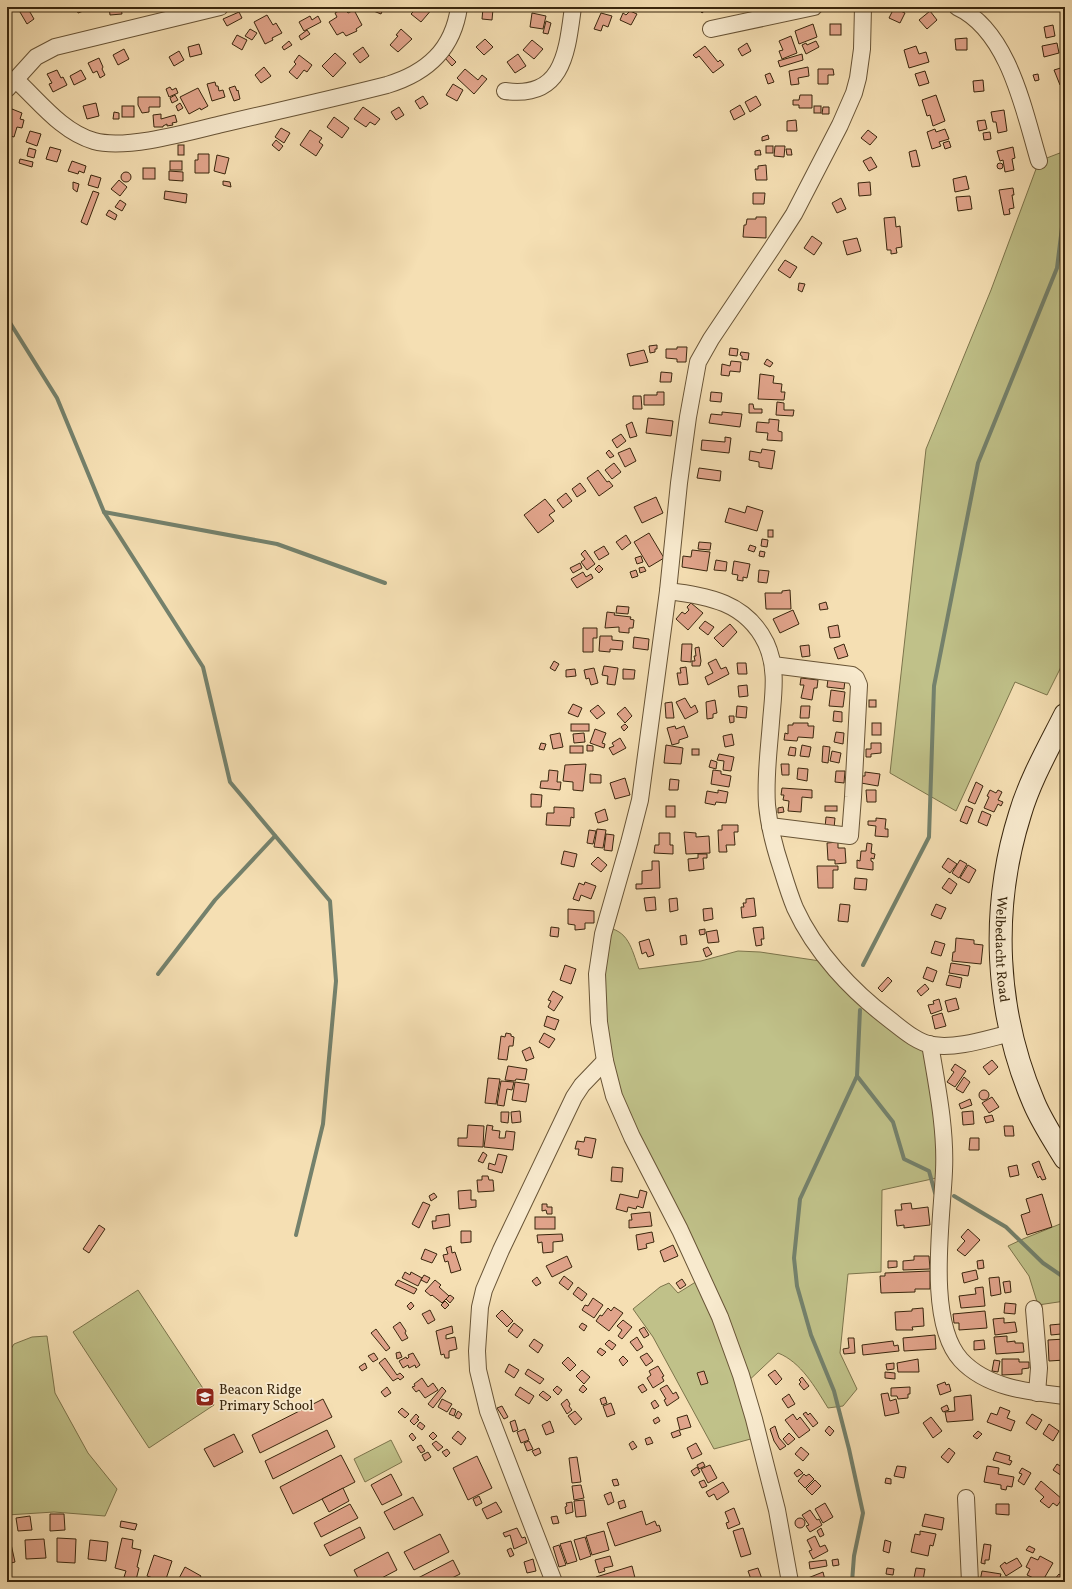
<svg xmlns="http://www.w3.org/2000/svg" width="1072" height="1589" font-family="Vollkorn,serif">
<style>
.green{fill:#c0c189;stroke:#7c744b}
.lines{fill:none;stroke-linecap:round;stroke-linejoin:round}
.stream{stroke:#74816c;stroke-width:4}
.building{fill:#e1a48b;stroke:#39260d}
.street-casing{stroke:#685436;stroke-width:18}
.secondary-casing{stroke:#39260d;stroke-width:24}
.street{stroke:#f8eace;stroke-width:16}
.secondary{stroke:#f8eace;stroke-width:22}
.labels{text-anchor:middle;stroke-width:3.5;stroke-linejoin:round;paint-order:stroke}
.street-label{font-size:14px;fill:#39260d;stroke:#f8eace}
.poi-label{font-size:14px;fill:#39260d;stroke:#f8eace;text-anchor:start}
</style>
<rect width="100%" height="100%" fill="#f5dfb3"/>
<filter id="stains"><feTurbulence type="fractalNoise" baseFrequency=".005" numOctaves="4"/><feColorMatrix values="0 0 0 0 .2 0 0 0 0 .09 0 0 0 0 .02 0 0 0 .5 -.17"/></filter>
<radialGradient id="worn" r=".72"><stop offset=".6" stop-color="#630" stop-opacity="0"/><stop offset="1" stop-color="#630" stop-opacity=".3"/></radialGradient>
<!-- green -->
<g class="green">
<path d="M 1065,151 L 1065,659 L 1047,695 L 1015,682 L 956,811 L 890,773 L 926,449 L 991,290 L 1039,161 Z"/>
<path d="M 604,927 C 629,930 631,948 639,969 L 701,961 L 738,951 L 760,952 L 827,962 L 929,1045 L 941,1177 L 882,1190 L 881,1272 L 848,1274 L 840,1353 L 857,1389 L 843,1406 L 828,1408 C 815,1387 801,1362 778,1353 L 744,1385 L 758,1437 L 714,1449 L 653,1337 L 633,1309 L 660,1287 L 669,1283 L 678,1293 L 702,1278 L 603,1060 Z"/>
<path d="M 1065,1222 L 1065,1301 L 1038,1305 L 1029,1276 L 1008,1246 L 1023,1239 Z"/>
<path d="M 138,1290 L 214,1405 L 149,1448 L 73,1332 Z"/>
<path d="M 47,1336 L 55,1393 L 88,1453 L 117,1489 L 105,1516 L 54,1512 L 7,1515 L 7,1355 L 14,1344 L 32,1337 Z"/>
<path d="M 391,1440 L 402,1462 L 365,1482 L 354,1459 Z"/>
</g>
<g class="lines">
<!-- stream -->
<g class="stream">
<path d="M 7,318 L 57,398 L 104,512 L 203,667 L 230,782 L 330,901 L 336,981 L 323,1124 L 296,1235"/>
<path d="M 104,512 L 277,544 L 385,583"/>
<path d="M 863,965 L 929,837 L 934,686 L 978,463 L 1057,268 L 1065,203"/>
<path d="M 158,974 L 215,900 L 275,836"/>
<path d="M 860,1010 L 857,1076 L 893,1122 L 904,1159 L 929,1171 L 935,1193"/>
<path d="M 954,1196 L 1006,1227 L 1043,1263 L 1065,1278"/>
<path d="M 852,1582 L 854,1556 L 863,1513 L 849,1449 L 834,1391 L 811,1335 L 797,1286 L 794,1258 L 800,1199 L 857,1076"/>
</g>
</g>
<!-- building -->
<g class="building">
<path d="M 17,7 L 27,7 L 34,19 L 27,24 Z"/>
<path d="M 76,7 L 85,7 L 86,10 L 78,13 Z"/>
<path d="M 109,7 L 121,7 L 122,14 L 110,15 Z"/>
<path d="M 373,7 L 384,7 L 381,14 L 371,10 Z"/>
<path d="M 418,7 L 433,8 L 421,22 L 411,14 Z"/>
<path d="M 697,7 L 709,7 L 702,13 Z"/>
<path d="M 344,8 L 348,13 L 354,10 L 362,25 L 356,29 L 357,31 L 346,36 L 343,32 L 337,35 L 329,22 L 337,17 L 335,13 Z"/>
<path d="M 483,8 L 493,9 L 492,20 L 482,19 Z"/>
<path d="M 894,8 L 905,13 L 900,23 L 889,18 Z"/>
<path d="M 630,11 L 637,14 L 631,25 L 620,20 L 623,13 L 626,15 Z"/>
<path d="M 930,11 L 937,20 L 927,29 L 919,20 Z"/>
<path d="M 239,12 L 242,18 L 227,26 L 223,19 Z"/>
<path d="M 532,13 L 546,16 L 543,29 L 530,27 Z"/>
<path d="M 601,13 L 612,16 L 608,27 L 603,25 L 601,31 L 594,29 Z"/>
<path d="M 267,15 L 273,25 L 276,23 L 282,33 L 272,38 L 273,40 L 265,44 L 254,22 Z"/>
<path d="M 310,16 L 312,20 L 318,16 L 321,22 L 304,31 L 299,22 Z"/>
<path d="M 546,21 L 551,23 L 548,34 L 543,33 Z"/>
<path d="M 813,24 L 817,37 L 799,44 L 795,31 Z"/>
<rect x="830" y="24" width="11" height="11"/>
<path d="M 1053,25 L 1055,36 L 1046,38 L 1044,27 Z"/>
<path d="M 250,29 L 257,33 L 252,40 L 245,36 Z"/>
<path d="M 401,29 L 412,39 L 398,52 L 390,45 L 398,36 L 396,35 Z"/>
<path d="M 307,30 L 310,34 L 301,40 L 299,36 Z"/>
<path d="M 237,35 L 247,40 L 242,50 L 232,44 Z"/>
<path d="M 791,36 L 797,53 L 782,59 L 779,51 L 783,50 L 779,41 Z"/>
<path d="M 967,38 L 967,50 L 956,50 L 955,39 Z"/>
<path d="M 485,39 L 493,47 L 484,55 L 476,47 Z"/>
<path d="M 532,40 L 543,49 L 534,59 L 523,50 Z"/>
<path d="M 289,41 L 292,45 L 284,50 L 282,47 Z"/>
<path d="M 816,41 L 819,47 L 806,54 L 802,45 L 806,43 L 807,45 Z"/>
<path d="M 747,43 L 751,51 L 742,56 L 738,49 Z"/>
<path d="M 1057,43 L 1059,53 L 1044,57 L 1042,46 Z"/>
<path d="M 199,44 L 202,54 L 190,57 L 188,47 Z"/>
<path d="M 705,46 L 718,62 L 720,60 L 724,65 L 713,73 L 699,56 L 696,58 L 693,55 Z"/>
<path d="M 916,46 L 919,54 L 926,52 L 929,62 L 909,68 L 904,50 Z"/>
<path d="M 363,47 L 369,56 L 360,63 L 353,54 Z"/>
<path d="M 124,49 L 129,59 L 118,65 L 113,55 Z"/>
<path d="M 179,51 L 184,60 L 174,66 L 169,57 Z"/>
<path d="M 335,53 L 346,63 L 333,77 L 322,66 Z"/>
<path d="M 518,54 L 526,66 L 515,73 L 507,62 Z"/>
<path d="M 802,54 L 803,60 L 780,67 L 778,61 Z"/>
<path d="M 299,55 L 312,65 L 307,72 L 304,70 L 297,79 L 289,72 L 296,64 L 294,62 Z"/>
<path d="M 449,55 L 456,62 L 452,66 L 445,58 Z"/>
<path d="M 99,58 L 103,67 L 102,69 L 105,75 L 100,78 L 97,71 L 93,73 L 88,63 Z"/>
<path d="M 264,67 L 271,76 L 261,83 L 255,75 Z"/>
<path d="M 808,67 L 809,76 L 798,78 L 799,84 L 791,85 L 789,71 Z"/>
<path d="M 1064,67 L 1065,83 L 1060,85 L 1054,70 Z"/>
<path d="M 465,69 L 478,80 L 482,75 L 487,79 L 474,94 L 457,78 Z"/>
<path d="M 818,69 L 833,69 L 834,75 L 828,75 L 828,84 L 818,84 Z"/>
<path d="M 57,70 L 61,78 L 63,77 L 67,85 L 53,92 L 49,84 L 52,83 L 47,74 Z"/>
<path d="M 81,70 L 86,79 L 74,85 L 70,76 Z"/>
<path d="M 925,71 L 929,83 L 919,86 L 915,74 Z"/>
<path d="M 770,73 L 774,82 L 768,84 L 765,75 Z"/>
<path d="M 1038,74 L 1039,80 L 1035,81 L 1033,75 Z"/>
<path d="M 983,80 L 984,91 L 974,92 L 973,81 Z"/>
<path d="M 215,82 L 216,86 L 218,86 L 219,91 L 223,90 L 225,97 L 212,101 L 207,84 Z"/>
<path d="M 453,84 L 463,90 L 457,101 L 446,95 Z"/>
<path d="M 235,86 L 237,91 L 238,90 L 240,99 L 234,101 L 229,88 Z"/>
<path d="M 170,87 L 172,90 L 176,88 L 178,93 L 169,97 L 166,89 Z"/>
<path d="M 198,88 L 208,106 L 201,110 L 200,108 L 189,114 L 180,97 Z"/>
<path d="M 175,95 L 178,100 L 172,103 L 170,98 Z"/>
<path d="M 800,95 L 812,95 L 812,108 L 799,108 L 799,105 L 793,105 L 793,100 L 799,100 Z"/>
<path d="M 936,95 L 945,121 L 933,126 L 930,115 L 927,116 L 922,100 Z"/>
<path d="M 423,96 L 428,104 L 420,109 L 415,101 Z"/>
<path d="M 756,96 L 761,105 L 750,112 L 745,102 Z"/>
<path d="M 138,97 L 160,97 L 160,107 L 149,107 L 149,112 L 142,113 L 138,105 Z"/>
<path d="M 96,103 L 99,116 L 87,119 L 83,106 Z"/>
<path d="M 180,103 L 183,108 L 178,111 L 176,106 Z"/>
<path d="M 740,105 L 745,114 L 734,120 L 730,111 Z"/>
<rect x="122" y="106" width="12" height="11"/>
<rect x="814" y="106" width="7" height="7"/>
<path d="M 363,107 L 380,119 L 375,125 L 370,122 L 366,127 L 354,119 Z"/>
<path d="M 399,107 L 404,115 L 396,120 L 391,112 Z"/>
<path d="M 823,107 L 829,107 L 829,114 L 822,114 Z"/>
<path d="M 12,109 L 22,113 L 20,119 L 24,120 L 22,128 L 17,127 L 14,137 L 7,135 L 7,114 L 10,114 Z"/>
<path d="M 1004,110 L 1007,131 L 998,133 L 996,122 L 993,122 L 991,112 Z"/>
<path d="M 114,112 L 119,113 L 119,119 L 113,119 Z"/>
<path d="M 161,114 L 161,119 L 175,115 L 177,122 L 172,123 L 173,125 L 167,126 L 167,124 L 163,126 L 163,127 L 154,127 L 153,115 Z"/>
<path d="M 334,117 L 349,128 L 342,138 L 327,127 Z"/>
<path d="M 796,120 L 797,131 L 787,131 L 787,121 Z"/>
<path d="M 985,120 L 987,129 L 979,131 L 977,121 Z"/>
<path d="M 281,128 L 290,133 L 284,143 L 275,137 Z"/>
<path d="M 935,129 L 936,132 L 945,129 L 949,139 L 939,142 L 941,146 L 932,149 L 927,132 Z"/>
<path d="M 310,130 L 322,138 L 319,142 L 323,145 L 316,156 L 300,145 Z"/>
<path d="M 868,130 L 877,137 L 870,145 L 861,138 Z"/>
<path d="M 30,131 L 41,134 L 37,146 L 26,142 Z"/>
<path d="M 990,132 L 991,139 L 984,140 L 983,133 Z"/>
<path d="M 768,135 L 769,139 L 762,141 L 762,137 Z"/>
<path d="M 276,140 L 283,146 L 279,151 L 272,145 Z"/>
<path d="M 949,141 L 951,147 L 945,149 L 943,143 Z"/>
<rect x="178" y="145" width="6" height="10"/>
<rect x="766" y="146" width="7" height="7"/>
<path d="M 775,146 L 785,146 L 784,157 L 774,156 Z"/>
<path d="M 50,147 L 61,150 L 57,162 L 46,159 Z"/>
<path d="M 1013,147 L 1015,158 L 1012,159 L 1014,170 L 1005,172 L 1003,160 L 1000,161 L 997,151 Z"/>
<path d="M 29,148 L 36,150 L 34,158 L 27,156 Z"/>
<path d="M 786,149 L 791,149 L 792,155 L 787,155 Z"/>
<path d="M 760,150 L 761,155 L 755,155 L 755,151 Z"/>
<path d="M 916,150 L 920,166 L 912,167 L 909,152 Z"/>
<path d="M 198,154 L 209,154 L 209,173 L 195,173 L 195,160 L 198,160 Z"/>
<path d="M 217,155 L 229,158 L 225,174 L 214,171 Z"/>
<path d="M 871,157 L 877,167 L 869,171 L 863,161 Z"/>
<path d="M 20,159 L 33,162 L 32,167 L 19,163 Z"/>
<path d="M 72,161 L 86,166 L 84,173 L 79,171 L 78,174 L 68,171 Z"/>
<rect x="170" y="161" width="12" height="9"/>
<circle cx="1000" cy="166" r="3"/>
<path d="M 766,165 L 767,180 L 756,180 L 755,169 L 758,169 L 758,166 Z"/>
<rect x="143" y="168" width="12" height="11"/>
<path d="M 169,171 L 183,172 L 183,181 L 169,180 Z"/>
<circle cx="126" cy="177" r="5"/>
<path d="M 91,175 L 101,178 L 98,188 L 88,185 Z"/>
<path d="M 966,176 L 969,189 L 955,192 L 953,179 Z"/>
<path d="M 119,180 L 127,187 L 120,196 L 111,189 Z"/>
<path d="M 223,181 L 230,182 L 231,187 L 223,185 Z"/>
<path d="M 73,182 L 79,184 L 77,192 L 73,189 Z"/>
<path d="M 870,182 L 871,195 L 859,196 L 858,183 Z"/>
<path d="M 1013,188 L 1014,195 L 1012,195 L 1014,208 L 1009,209 L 1010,214 L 1004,215 L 999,190 Z"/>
<path d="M 93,191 L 99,193 L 87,225 L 81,222 Z"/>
<path d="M 165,191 L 187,194 L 186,203 L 164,199 Z"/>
<path d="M 753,193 L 765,193 L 764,204 L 753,204 Z"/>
<path d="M 970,196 L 972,209 L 958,211 L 956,197 Z"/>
<path d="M 841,198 L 846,209 L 837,213 L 832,203 Z"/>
<path d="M 120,200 L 126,204 L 122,211 L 115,207 Z"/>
<path d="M 109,210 L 117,215 L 115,220 L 106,215 Z"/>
<path d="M 756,217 L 766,217 L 766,238 L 743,237 L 744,225 L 746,225 L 747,219 L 756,219 Z"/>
<path d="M 895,217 L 896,227 L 900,226 L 902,247 L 896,248 L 897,253 L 891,254 L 891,250 L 887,250 L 884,218 Z"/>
<path d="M 812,236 L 822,243 L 814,255 L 804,248 Z"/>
<path d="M 857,238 L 861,251 L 847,255 L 843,241 Z"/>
<path d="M 785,260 L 797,267 L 790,278 L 778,270 Z"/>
<path d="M 799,283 L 805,284 L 802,292 L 798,290 Z"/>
<path d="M 657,345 L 657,349 L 655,349 L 655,352 L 650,353 L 649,346 Z"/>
<path d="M 677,347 L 687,347 L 686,362 L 677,362 L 677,359 L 666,358 L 666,349 L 677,349 Z"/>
<path d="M 730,348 L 738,349 L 737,356 L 729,355 Z"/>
<path d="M 644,350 L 648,362 L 630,366 L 627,354 Z"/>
<path d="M 741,352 L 749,353 L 748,360 L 742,359 L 742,356 L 740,355 Z"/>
<path d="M 767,359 L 773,363 L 770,367 L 764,364 Z"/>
<path d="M 731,361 L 741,362 L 740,372 L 730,371 L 729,376 L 721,375 L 722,364 L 730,366 Z"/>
<path d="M 661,372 L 672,373 L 671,382 L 660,382 Z"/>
<path d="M 760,374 L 774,376 L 773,383 L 782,384 L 781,392 L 785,392 L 784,400 L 758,399 Z"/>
<path d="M 657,392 L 664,392 L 664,405 L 644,405 L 644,395 L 657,395 Z"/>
<path d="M 711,392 L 722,393 L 721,402 L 710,401 Z"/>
<path d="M 633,396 L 641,396 L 642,409 L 633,409 Z"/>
<path d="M 777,402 L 784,403 L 784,410 L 794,410 L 793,416 L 776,415 Z"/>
<path d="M 749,404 L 753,404 L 754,409 L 762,409 L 762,413 L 749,413 Z"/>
<path d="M 722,412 L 742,414 L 740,427 L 709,423 L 711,414 L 722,415 Z"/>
<path d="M 648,418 L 673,421 L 671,436 L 646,433 Z"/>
<path d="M 769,419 L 779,420 L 778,431 L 782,432 L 782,441 L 767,440 L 768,433 L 756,432 L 757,422 L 769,423 Z"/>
<path d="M 632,422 L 637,436 L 630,438 L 626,425 Z"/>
<path d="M 621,434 L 626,441 L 617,448 L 612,440 Z"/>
<path d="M 725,437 L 731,438 L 729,453 L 701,450 L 702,440 L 725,442 Z"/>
<path d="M 630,448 L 636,461 L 625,467 L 618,453 Z"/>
<path d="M 762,449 L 775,451 L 772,469 L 759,467 L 759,462 L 749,460 L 750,451 L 761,453 Z"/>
<path d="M 609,450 L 614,456 L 610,458 L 606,453 Z"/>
<path d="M 614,463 L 621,472 L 612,479 L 605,470 Z"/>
<path d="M 699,468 L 721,471 L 720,481 L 697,478 Z"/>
<path d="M 598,470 L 607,482 L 609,481 L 613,486 L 599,496 L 587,478 Z"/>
<path d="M 580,483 L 586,491 L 577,497 L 572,489 Z"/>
<path d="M 566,493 L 572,501 L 563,508 L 557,500 Z"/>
<path d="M 656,497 L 663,513 L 642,523 L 634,507 Z"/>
<path d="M 545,499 L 555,511 L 549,515 L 554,521 L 538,533 L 524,515 Z"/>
<path d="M 747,506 L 763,511 L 757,531 L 725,522 L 729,508 L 745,513 Z"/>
<rect x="768" y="530" width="5" height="7"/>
<path d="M 649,533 L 664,558 L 649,567 L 634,542 Z"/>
<path d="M 626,535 L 631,543 L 622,550 L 616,542 Z"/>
<path d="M 762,539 L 768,540 L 767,547 L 761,546 Z"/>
<path d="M 699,542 L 711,543 L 710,550 L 698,549 Z"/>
<path d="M 750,545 L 756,547 L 754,552 L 748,550 Z"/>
<path d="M 604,546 L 609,554 L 599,560 L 594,552 Z"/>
<path d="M 585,550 L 595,564 L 587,570 L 581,562 L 585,559 L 581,554 Z"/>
<path d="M 692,550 L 710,552 L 707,571 L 682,567 L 683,556 L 691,557 Z"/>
<path d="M 760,551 L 765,552 L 764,557 L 759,556 Z"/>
<path d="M 641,556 L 643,562 L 637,564 L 635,558 Z"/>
<path d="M 716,560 L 727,562 L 726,571 L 714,570 Z"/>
<path d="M 734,561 L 750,564 L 747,578 L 743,577 L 743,581 L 737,580 L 738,575 L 732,574 Z"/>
<path d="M 580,563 L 582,568 L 573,573 L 570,568 Z"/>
<path d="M 599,565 L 603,569 L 599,573 L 595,569 Z"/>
<path d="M 644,567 L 646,571 L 640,573 L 639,568 Z"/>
<path d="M 636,570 L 638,576 L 632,578 L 630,572 Z"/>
<path d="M 759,570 L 769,571 L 767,583 L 758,582 Z"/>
<path d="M 583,572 L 586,577 L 591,574 L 593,578 L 577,588 L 571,579 Z"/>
<path d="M 790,590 L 791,609 L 766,609 L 765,593 L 782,593 L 782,591 Z"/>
<path d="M 826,602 L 828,609 L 820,610 L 819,604 Z"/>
<path d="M 691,603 L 703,613 L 688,630 L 676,619 L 682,612 L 685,614 L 689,610 L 687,607 Z"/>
<path d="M 617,606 L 629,607 L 628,614 L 616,613 Z"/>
<path d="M 793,610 L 799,624 L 780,633 L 773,619 Z"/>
<path d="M 607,612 L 615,613 L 614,615 L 631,617 L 630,619 L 634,620 L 633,628 L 629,628 L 629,633 L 619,632 L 619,627 L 605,628 Z"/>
<path d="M 705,621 L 714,627 L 708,635 L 699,628 Z"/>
<path d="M 730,624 L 737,632 L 723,647 L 714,638 Z"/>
<path d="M 838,625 L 840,637 L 830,638 L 828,627 Z"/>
<path d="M 583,628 L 597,628 L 597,638 L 593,638 L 593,652 L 583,652 Z"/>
<path d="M 600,636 L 612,636 L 612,640 L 623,641 L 622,650 L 610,649 L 610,652 L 599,651 Z"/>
<path d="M 634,637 L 649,639 L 648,650 L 633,648 Z"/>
<path d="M 682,644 L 692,644 L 691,662 L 681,661 Z"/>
<path d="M 844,644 L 848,656 L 838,659 L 834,648 Z"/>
<path d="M 809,645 L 810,656 L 802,657 L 800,646 Z"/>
<path d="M 699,647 L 701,661 L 700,666 L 692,666 L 692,661 L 695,661 L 694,656 L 696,656 L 695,648 Z"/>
<path d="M 716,659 L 721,669 L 726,667 L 729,674 L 708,685 L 705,677 L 713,673 L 708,663 Z"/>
<path d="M 554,661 L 559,664 L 555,671 L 550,668 Z"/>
<path d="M 737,663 L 746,663 L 747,674 L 738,674 Z"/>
<path d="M 604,666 L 618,668 L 615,685 L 607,684 L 608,676 L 602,675 Z"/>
<path d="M 686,667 L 688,684 L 679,685 L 677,673 L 681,673 L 680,668 Z"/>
<path d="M 594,668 L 598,683 L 591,685 L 589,678 L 586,679 L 584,670 Z"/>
<path d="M 575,669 L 576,676 L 566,677 L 566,670 Z"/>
<path d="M 623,669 L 635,670 L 634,679 L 623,679 Z"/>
<path d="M 801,678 L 818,680 L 817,688 L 814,688 L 812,700 L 801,698 L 804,685 L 800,685 Z"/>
<path d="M 828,679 L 845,680 L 844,689 L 827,687 Z"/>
<path d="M 747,685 L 748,696 L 739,697 L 738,686 Z"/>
<path d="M 831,690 L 845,692 L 843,707 L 829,706 Z"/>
<path d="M 685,698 L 691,708 L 695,705 L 698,712 L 685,719 L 676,702 Z"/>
<path d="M 715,700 L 717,713 L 713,714 L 713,718 L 707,719 L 706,702 Z"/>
<rect x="869" y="700" width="7" height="7"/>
<path d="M 672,702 L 674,718 L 666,718 L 665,703 Z"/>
<path d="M 573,704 L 582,708 L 578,717 L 568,713 Z"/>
<path d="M 598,705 L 605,713 L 597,719 L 590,711 Z"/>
<path d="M 737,706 L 747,707 L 746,718 L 736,717 Z"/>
<path d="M 801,706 L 810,706 L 809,718 L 800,718 Z"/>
<path d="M 625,707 L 632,716 L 625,723 L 617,714 Z"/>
<path d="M 834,711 L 842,712 L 842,722 L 833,721 Z"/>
<path d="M 729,716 L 734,716 L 734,722 L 730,723 Z"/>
<path d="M 793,723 L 808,723 L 808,726 L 814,726 L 813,738 L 798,737 L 797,741 L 784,740 L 785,733 L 788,734 L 788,725 L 793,725 Z"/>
<rect x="872" y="723" width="9" height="12"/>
<rect x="571" y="724" width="18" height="7"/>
<path d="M 625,724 L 628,727 L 624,731 L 621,727 Z"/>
<path d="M 675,726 L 676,729 L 684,726 L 688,737 L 679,740 L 679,743 L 672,745 L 667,728 Z"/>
<path d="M 595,729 L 606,733 L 602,743 L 605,744 L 604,748 L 590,743 Z"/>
<path d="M 836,732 L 844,733 L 843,744 L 834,742 Z"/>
<path d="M 560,733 L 563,747 L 553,749 L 550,735 Z"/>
<path d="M 584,733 L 585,742 L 574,743 L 573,734 Z"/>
<path d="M 732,734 L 734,745 L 725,747 L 723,736 Z"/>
<path d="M 620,738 L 626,748 L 613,755 L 609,748 L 614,746 L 612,743 Z"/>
<path d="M 541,743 L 546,744 L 544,750 L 539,749 Z"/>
<path d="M 871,743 L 881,743 L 881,753 L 871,754 L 871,757 L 866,757 L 866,749 L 871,749 Z"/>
<path d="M 587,745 L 593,746 L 593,751 L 587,751 Z"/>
<path d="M 666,745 L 683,748 L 681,764 L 664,763 Z"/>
<path d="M 802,745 L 811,747 L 809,757 L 800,756 Z"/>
<rect x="570" y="746" width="13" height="7"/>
<path d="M 823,746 L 830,747 L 828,763 L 822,762 Z"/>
<path d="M 790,747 L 796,748 L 795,756 L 788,755 Z"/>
<rect x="692" y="749" width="7" height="6"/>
<path d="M 832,751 L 841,753 L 839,763 L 830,761 Z"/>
<path d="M 719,754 L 734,757 L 731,771 L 723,770 L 724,761 L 717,760 Z"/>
<path d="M 711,760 L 717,762 L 716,769 L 709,767 Z"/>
<path d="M 586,764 L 583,791 L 573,790 L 573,782 L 563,781 L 565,765 Z"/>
<path d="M 781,764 L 789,764 L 789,775 L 782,775 Z"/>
<path d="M 798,768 L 808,769 L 807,781 L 797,779 Z"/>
<path d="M 549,770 L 558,771 L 557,782 L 561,782 L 560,790 L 540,788 L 541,781 L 548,781 Z"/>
<path d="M 713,770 L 721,771 L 721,774 L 731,776 L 729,787 L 711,784 Z"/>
<path d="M 836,771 L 845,771 L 844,783 L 835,782 Z"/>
<path d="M 865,772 L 880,774 L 878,786 L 861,783 L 862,776 L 865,776 Z"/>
<path d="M 590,774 L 601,775 L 601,783 L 590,783 Z"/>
<path d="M 625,778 L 630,795 L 615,799 L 610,783 Z"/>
<path d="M 670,779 L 679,780 L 678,790 L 669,790 Z"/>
<path d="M 976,782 L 983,786 L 975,804 L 968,801 Z"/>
<path d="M 782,788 L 812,790 L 812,798 L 802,797 L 801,812 L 788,811 L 789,801 L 783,800 L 784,795 L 781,795 Z"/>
<path d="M 718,790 L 728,792 L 726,803 L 716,802 L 715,805 L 705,803 L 707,791 L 718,793 Z"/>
<path d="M 866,790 L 876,790 L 876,802 L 867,802 Z"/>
<path d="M 990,790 L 996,793 L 998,790 L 1002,792 L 998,800 L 1003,802 L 1001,806 L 998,804 L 994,812 L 984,808 L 989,797 L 987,796 Z"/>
<path d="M 531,794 L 542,795 L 541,807 L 531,807 Z"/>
<rect x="666" y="806" width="9" height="11"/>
<rect x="825" y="806" width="12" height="5"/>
<path d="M 966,806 L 973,809 L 967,824 L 960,821 Z"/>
<path d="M 554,807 L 574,808 L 574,818 L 571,817 L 570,826 L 546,825 L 547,813 L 554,813 Z"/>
<path d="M 783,807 L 784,812 L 778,813 L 778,808 Z"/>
<path d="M 605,809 L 608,820 L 598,823 L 595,813 Z"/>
<path d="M 982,811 L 991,815 L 987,826 L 978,822 Z"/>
<path d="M 826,817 L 835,818 L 834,828 L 825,828 Z"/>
<path d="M 876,818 L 886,819 L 885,829 L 888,829 L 888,837 L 875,836 L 876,826 L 868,825 L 868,821 L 876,821 Z"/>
<path d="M 722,825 L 738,825 L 738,832 L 734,832 L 735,845 L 726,845 L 727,852 L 719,852 L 718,830 L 722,830 Z"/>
<path d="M 597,829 L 606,830 L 603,848 L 594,847 Z"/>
<path d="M 589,830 L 596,831 L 593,844 L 587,843 Z"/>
<path d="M 684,832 L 696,833 L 696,837 L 709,836 L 710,853 L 686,854 Z"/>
<path d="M 659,833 L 670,833 L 670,845 L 673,845 L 673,854 L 654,853 L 655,845 L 659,845 Z"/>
<path d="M 606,834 L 614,835 L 612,851 L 604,850 Z"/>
<path d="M 838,842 L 838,848 L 845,848 L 846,863 L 835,864 L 835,860 L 828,860 L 827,843 Z"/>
<path d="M 867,843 L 872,844 L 871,853 L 875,854 L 874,859 L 871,858 L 871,861 L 873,862 L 873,870 L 857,868 L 857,860 L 860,861 L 861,851 L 866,851 Z"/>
<path d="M 564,851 L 577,854 L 574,867 L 561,864 Z"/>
<path d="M 698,854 L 707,854 L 707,858 L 703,858 L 704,869 L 689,871 L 688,859 L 698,858 Z"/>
<path d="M 598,857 L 607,865 L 601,872 L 591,864 Z"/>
<path d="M 948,858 L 957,864 L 950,873 L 942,867 Z"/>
<path d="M 960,860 L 967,864 L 959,878 L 952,873 Z"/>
<path d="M 652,861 L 659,861 L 660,888 L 636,889 L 636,884 L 642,884 L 642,871 L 652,870 Z"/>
<path d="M 968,865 L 976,870 L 969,883 L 960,878 Z"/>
<path d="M 817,866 L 838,866 L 838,870 L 833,870 L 833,888 L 818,888 Z"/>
<path d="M 855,878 L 867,879 L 866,890 L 854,889 Z"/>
<path d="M 949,878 L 957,884 L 951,894 L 942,888 Z"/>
<path d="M 585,882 L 596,886 L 591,899 L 581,895 L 579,901 L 573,899 L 579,883 L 584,885 Z"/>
<path d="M 655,897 L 656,910 L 646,911 L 644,898 Z"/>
<path d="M 677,898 L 678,910 L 670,912 L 669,899 Z"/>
<path d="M 754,898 L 756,916 L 742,918 L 741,907 L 744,907 L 743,903 L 746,903 L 746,899 Z"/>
<path d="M 840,904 L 850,905 L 848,922 L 838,921 Z"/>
<path d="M 936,904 L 946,908 L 941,919 L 931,915 Z"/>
<path d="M 712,908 L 713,919 L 704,921 L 703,909 Z"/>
<path d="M 568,909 L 594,911 L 594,923 L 585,923 L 585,929 L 575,930 L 575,925 L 568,924 Z"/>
<path d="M 551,927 L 559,928 L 558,937 L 550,936 Z"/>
<path d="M 763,927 L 764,939 L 761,939 L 762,945 L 756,946 L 753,928 Z"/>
<path d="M 705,929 L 705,934 L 700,935 L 699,930 Z"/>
<path d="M 717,930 L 719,942 L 708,943 L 706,932 Z"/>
<path d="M 686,935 L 687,944 L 681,945 L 680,936 Z"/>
<path d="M 956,938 L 974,940 L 974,944 L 983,945 L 981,964 L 952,961 L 953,952 L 955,952 Z"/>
<path d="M 649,939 L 654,955 L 648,957 L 646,952 L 642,954 L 639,942 Z"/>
<path d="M 935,941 L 945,944 L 941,956 L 931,953 Z"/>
<path d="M 708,947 L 712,954 L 706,957 L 703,949 Z"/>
<path d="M 951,963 L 970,966 L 968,976 L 949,973 Z"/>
<path d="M 565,965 L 576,969 L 571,984 L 560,980 Z"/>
<path d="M 927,967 L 937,971 L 933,982 L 923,978 Z"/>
<path d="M 949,975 L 962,978 L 960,988 L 946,985 Z"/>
<path d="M 888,977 L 892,981 L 882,992 L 878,988 Z"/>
<path d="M 925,984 L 929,989 L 921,996 L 917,991 Z"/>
<path d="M 553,991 L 563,997 L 554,1011 L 548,1007 L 551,1001 L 548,1000 Z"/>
<path d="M 956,998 L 959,1009 L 948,1012 L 945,1001 Z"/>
<path d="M 939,999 L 942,1010 L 931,1014 L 928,1005 L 934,1004 L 933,1001 Z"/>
<path d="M 942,1013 L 946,1026 L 935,1029 L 932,1016 Z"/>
<path d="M 547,1016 L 559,1020 L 555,1030 L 544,1026 Z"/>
<path d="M 506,1033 L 511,1034 L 511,1036 L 514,1037 L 513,1046 L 509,1046 L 507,1060 L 498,1059 L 501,1036 L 505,1037 Z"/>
<path d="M 544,1033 L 555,1039 L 549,1048 L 539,1042 Z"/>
<path d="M 530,1047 L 534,1058 L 526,1061 L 522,1051 Z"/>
<path d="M 992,1060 L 998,1067 L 989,1075 L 983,1067 Z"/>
<path d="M 955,1064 L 966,1071 L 955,1087 L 947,1082 L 954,1072 L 951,1070 Z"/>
<path d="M 508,1066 L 527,1069 L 525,1080 L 516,1079 L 515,1081 L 505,1080 Z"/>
<path d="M 964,1077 L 970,1082 L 963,1093 L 956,1089 Z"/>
<path d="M 488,1078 L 500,1079 L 496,1104 L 485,1103 Z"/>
<path d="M 501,1081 L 514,1082 L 512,1090 L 507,1089 L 504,1106 L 497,1105 Z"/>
<path d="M 515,1082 L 529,1084 L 526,1102 L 512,1100 Z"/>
<circle cx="984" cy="1095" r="5"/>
<path d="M 992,1097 L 999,1107 L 989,1113 L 982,1103 Z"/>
<path d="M 970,1099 L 972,1105 L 961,1109 L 959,1104 Z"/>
<path d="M 520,1111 L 521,1122 L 512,1123 L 511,1112 Z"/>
<path d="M 973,1111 L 974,1124 L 963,1125 L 962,1112 Z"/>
<path d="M 501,1112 L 509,1112 L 508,1123 L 501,1122 Z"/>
<path d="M 992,1115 L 994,1121 L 986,1123 L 984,1117 Z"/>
<path d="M 468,1125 L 484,1126 L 483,1147 L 458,1146 L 458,1138 L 467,1138 Z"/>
<path d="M 487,1125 L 493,1126 L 492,1130 L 500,1131 L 499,1138 L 505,1138 L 506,1131 L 515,1132 L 513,1150 L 484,1147 Z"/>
<path d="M 1004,1126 L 1013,1126 L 1014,1136 L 1005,1136 Z"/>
<path d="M 585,1137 L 596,1139 L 592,1158 L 578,1155 L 579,1149 L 575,1149 L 577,1141 L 584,1142 Z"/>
<path d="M 970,1138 L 979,1138 L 979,1150 L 969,1150 Z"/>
<path d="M 483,1152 L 487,1155 L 483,1163 L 478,1161 Z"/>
<path d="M 498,1154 L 507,1156 L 502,1173 L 488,1169 L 489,1163 L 495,1165 Z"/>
<path d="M 1039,1161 L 1046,1179 L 1042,1180 L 1040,1176 L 1038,1178 L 1032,1164 Z"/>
<path d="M 1017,1165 L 1019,1175 L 1010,1177 L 1008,1167 Z"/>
<path d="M 612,1167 L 623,1168 L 622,1182 L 611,1181 Z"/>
<path d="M 482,1176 L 488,1176 L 489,1180 L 493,1180 L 494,1191 L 478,1192 L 477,1180 L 482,1180 Z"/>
<path d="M 471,1190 L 471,1200 L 476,1200 L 476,1207 L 459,1209 L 458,1191 Z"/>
<path d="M 640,1190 L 647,1192 L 643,1208 L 637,1206 L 636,1209 L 628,1207 L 627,1212 L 616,1209 L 620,1194 L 638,1198 Z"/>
<path d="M 434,1193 L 437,1197 L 431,1201 L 429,1196 Z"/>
<path d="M 1042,1194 L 1052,1227 L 1027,1235 L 1021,1215 L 1030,1212 L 1026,1199 Z"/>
<path d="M 423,1202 L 430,1205 L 419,1228 L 412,1224 Z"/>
<path d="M 911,1203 L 912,1209 L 928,1207 L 930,1225 L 904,1228 L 904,1225 L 897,1226 L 895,1210 L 902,1210 L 901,1204 Z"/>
<path d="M 542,1204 L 547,1204 L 547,1207 L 552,1207 L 552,1214 L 547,1214 L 546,1210 L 542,1211 Z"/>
<path d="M 650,1212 L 652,1226 L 629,1228 L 629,1220 L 632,1220 L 631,1214 Z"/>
<path d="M 449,1214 L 450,1226 L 433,1229 L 432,1221 L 436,1221 L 436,1216 Z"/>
<rect x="535" y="1217" width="20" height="12"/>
<path d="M 99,1225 L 105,1229 L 89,1253 L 83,1249 Z"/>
<path d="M 968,1229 L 980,1240 L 965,1256 L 957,1250 L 965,1241 L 961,1237 Z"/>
<path d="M 461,1231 L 471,1231 L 471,1242 L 461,1243 Z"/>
<path d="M 652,1232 L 654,1242 L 646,1244 L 647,1248 L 638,1250 L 636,1235 Z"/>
<path d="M 562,1234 L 563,1241 L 553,1242 L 553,1252 L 543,1253 L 542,1242 L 538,1243 L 537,1235 Z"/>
<path d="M 673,1245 L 678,1256 L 664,1262 L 660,1251 Z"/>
<path d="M 451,1246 L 452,1253 L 455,1252 L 461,1270 L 451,1273 L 448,1261 L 445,1262 L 443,1255 L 448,1254 L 446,1248 Z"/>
<path d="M 425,1249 L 437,1254 L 432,1263 L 421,1259 Z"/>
<path d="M 567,1256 L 572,1267 L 552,1277 L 546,1266 Z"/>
<path d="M 914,1256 L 929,1256 L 930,1269 L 903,1270 L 903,1261 L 914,1260 Z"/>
<path d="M 983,1260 L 984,1268 L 978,1269 L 977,1261 Z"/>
<path d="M 888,1261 L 897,1261 L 897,1267 L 888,1268 Z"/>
<path d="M 976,1270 L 978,1279 L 964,1283 L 962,1273 Z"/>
<path d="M 930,1271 L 930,1289 L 915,1289 L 915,1292 L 881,1293 L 880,1276 L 885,1276 L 885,1273 Z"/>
<path d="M 405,1272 L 410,1275 L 411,1272 L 422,1278 L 418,1286 L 402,1278 Z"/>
<path d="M 424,1275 L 430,1278 L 427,1283 L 421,1280 Z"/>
<path d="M 564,1276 L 573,1283 L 568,1290 L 559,1283 Z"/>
<path d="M 537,1277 L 541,1283 L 536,1286 L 532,1281 Z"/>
<path d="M 999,1277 L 1001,1294 L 991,1296 L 989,1278 Z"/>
<path d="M 682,1279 L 686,1285 L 680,1289 L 676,1283 Z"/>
<path d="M 398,1280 L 417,1289 L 414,1294 L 395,1285 Z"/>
<path d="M 435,1280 L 441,1285 L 439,1287 L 449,1296 L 442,1303 L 432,1295 L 431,1296 L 425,1291 Z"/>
<path d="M 1010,1281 L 1011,1292 L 1005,1293 L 1003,1282 Z"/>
<path d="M 578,1287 L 587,1294 L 582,1301 L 573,1294 Z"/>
<path d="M 983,1287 L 985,1306 L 961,1308 L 959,1296 L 976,1294 L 975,1288 Z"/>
<path d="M 450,1295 L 454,1298 L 450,1303 L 446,1299 Z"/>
<path d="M 593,1298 L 603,1305 L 594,1318 L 582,1310 L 585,1305 L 588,1306 Z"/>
<path d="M 445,1301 L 449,1305 L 445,1309 L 441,1305 Z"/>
<path d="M 411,1302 L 414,1306 L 410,1310 L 407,1306 Z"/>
<path d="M 1005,1303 L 1016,1304 L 1015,1314 L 1004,1313 Z"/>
<path d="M 614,1307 L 623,1313 L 609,1331 L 596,1321 L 600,1315 L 602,1316 L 608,1308 L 611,1311 Z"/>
<path d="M 923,1308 L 924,1326 L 912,1327 L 913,1330 L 896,1330 L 895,1312 L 912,1311 L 912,1309 Z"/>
<path d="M 430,1310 L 435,1320 L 428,1324 L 422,1314 Z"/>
<path d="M 502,1310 L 513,1321 L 507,1327 L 496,1316 Z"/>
<path d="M 985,1311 L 987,1328 L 959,1330 L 959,1323 L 954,1323 L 953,1314 Z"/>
<path d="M 1004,1318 L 1004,1323 L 1015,1322 L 1017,1332 L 995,1335 L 993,1319 Z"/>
<path d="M 623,1320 L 632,1327 L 622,1339 L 618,1336 L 622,1330 L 617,1326 Z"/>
<path d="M 400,1322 L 406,1331 L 405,1333 L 408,1338 L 402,1341 L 393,1327 Z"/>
<path d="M 514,1323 L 523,1330 L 517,1338 L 508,1331 Z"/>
<path d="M 582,1323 L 587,1326 L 584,1331 L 579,1327 Z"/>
<path d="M 1061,1324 L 1061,1334 L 1051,1335 L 1050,1325 Z"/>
<path d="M 452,1326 L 453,1333 L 446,1335 L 446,1339 L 455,1337 L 457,1349 L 449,1351 L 449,1358 L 445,1358 L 444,1354 L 441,1355 L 436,1331 Z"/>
<path d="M 644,1327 L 649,1335 L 644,1338 L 639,1330 Z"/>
<path d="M 376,1329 L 390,1348 L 386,1351 L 371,1333 Z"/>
<path d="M 935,1335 L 936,1349 L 904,1351 L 903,1338 Z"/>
<path d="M 1007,1336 L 1007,1342 L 1015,1341 L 1015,1343 L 1023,1343 L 1024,1352 L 996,1354 L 994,1337 Z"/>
<path d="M 637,1337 L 643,1347 L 637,1351 L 630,1342 Z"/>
<path d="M 848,1338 L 854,1338 L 855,1353 L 844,1354 L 843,1349 L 849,1348 Z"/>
<path d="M 534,1339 L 543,1345 L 538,1353 L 529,1346 Z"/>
<path d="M 1065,1339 L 1065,1360 L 1049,1361 L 1048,1340 Z"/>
<path d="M 609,1340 L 616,1345 L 612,1350 L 605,1344 Z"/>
<path d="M 984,1340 L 985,1349 L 974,1350 L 974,1341 Z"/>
<path d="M 893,1341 L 894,1346 L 898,1345 L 899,1351 L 863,1355 L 862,1345 Z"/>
<path d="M 600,1348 L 606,1352 L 602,1356 L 597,1352 Z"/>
<path d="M 400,1352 L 402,1357 L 397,1359 L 396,1353 Z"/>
<path d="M 374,1353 L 378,1359 L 373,1362 L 368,1356 Z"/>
<path d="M 413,1353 L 420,1365 L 416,1368 L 415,1365 L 409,1368 L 408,1365 L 403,1368 L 399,1361 L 406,1357 L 407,1359 L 409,1357 L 408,1355 Z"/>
<path d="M 647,1353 L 653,1361 L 646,1366 L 640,1357 Z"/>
<path d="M 623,1356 L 628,1361 L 623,1366 L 619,1360 Z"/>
<path d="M 568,1357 L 576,1365 L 570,1371 L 562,1363 Z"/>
<path d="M 385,1358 L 397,1375 L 400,1373 L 404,1377 L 400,1380 L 398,1378 L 393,1381 L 379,1363 Z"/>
<path d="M 918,1359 L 919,1372 L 898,1372 L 897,1363 Z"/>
<path d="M 1002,1359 L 1019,1359 L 1019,1362 L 1029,1362 L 1029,1368 L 1022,1369 L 1022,1374 L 1002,1375 Z"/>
<path d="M 994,1360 L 1000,1361 L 998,1372 L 992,1371 Z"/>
<path d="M 365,1363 L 367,1368 L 362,1371 L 359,1367 Z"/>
<path d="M 894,1363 L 894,1369 L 887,1370 L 886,1364 Z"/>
<path d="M 509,1364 L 519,1370 L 514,1378 L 505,1372 Z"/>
<path d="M 658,1366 L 664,1376 L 662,1377 L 664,1381 L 653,1388 L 647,1378 L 651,1375 L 649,1371 Z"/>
<path d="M 528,1369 L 544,1379 L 540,1384 L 525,1374 Z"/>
<path d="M 582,1370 L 590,1377 L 584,1384 L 576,1376 Z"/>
<path d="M 775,1370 L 782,1379 L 776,1385 L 768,1375 Z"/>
<path d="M 704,1371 L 708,1383 L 701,1385 L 697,1373 Z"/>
<path d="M 885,1372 L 895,1373 L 895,1379 L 885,1378 Z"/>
<path d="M 802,1377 L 809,1386 L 804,1390 L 799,1384 L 801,1382 L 799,1380 Z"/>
<path d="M 422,1378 L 428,1387 L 433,1383 L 438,1390 L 425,1398 L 419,1390 L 416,1392 L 412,1387 L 415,1386 L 414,1384 Z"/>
<path d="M 945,1382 L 946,1385 L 949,1384 L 951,1391 L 940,1395 L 937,1385 Z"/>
<path d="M 643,1384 L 647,1390 L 642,1393 L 638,1387 Z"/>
<path d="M 583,1385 L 587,1389 L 583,1393 L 579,1390 Z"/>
<path d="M 667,1385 L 673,1394 L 676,1392 L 679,1398 L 667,1406 L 664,1400 L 666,1399 L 660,1389 Z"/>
<path d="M 557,1386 L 562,1390 L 558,1395 L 553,1390 Z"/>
<path d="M 387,1387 L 391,1393 L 385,1397 L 381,1392 Z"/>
<path d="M 442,1387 L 446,1391 L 433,1408 L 428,1404 Z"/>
<path d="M 520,1387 L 534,1396 L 529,1404 L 515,1395 Z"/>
<path d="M 910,1387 L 910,1394 L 908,1394 L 908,1398 L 898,1399 L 897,1396 L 891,1396 L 891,1388 Z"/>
<path d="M 543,1391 L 551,1397 L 547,1401 L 539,1395 Z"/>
<path d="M 888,1393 L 890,1401 L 896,1399 L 899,1413 L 885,1416 L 881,1394 Z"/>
<path d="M 789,1394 L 795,1404 L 788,1408 L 782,1399 Z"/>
<path d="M 971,1395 L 973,1420 L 947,1422 L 945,1412 L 955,1411 L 954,1397 Z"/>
<path d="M 605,1397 L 607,1403 L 602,1405 L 600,1399 Z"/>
<path d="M 323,1399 L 332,1417 L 260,1453 L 252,1435 Z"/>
<path d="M 442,1399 L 452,1404 L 447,1412 L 438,1407 Z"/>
<path d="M 567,1399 L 570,1404 L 569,1406 L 572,1410 L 567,1414 L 561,1404 Z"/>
<path d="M 655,1400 L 659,1406 L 654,1409 L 651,1403 Z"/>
<path d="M 611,1403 L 615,1414 L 607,1417 L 603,1406 Z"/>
<path d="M 947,1405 L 949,1410 L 943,1412 L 941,1408 Z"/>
<path d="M 502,1406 L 508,1417 L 504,1419 L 497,1408 Z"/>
<path d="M 1000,1407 L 1010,1411 L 1007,1418 L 1015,1421 L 1011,1431 L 987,1422 L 991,1413 L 997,1415 Z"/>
<path d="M 402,1408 L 409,1414 L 405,1418 L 398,1412 Z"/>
<path d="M 452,1408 L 456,1410 L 454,1416 L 449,1414 Z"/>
<path d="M 458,1411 L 462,1414 L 459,1419 L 455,1417 Z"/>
<path d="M 575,1411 L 582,1419 L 575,1425 L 568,1416 Z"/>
<path d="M 806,1412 L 808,1415 L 810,1413 L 818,1423 L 813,1427 L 803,1414 Z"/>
<path d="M 416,1414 L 419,1417 L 417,1419 L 419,1420 L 414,1425 L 410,1421 Z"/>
<path d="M 793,1414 L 797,1420 L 800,1417 L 810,1430 L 799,1438 L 785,1420 Z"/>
<path d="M 1032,1414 L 1042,1420 L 1036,1430 L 1026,1423 Z"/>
<path d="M 687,1415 L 691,1427 L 680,1430 L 677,1418 Z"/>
<path d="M 658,1417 L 660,1421 L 655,1424 L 653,1420 Z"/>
<path d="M 931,1417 L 942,1431 L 933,1438 L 923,1423 Z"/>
<path d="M 515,1420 L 518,1430 L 513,1432 L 510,1422 Z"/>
<path d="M 550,1421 L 554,1432 L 546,1435 L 542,1425 Z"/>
<path d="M 420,1422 L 425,1426 L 422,1430 L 417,1426 Z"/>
<path d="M 1049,1424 L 1059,1431 L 1053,1441 L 1043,1434 Z"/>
<path d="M 775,1426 L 779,1438 L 786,1446 L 780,1450 L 774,1441 L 770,1429 Z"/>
<path d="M 829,1426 L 834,1431 L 830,1436 L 825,1431 Z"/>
<path d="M 525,1429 L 529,1440 L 521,1443 L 517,1432 Z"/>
<path d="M 327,1430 L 335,1447 L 273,1479 L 265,1461 Z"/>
<path d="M 679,1430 L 681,1435 L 673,1438 L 671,1433 Z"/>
<path d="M 458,1431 L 466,1438 L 461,1445 L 452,1438 Z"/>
<path d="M 978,1431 L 982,1434 L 977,1439 L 973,1436 Z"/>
<path d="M 433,1432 L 437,1436 L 433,1440 L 429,1436 Z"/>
<path d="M 412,1433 L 416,1438 L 413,1441 L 409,1436 Z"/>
<path d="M 789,1433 L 795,1439 L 788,1445 L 783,1439 Z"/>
<path d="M 234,1434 L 243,1452 L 214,1467 L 204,1449 Z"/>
<path d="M 650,1437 L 653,1443 L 647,1445 L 645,1439 Z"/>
<path d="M 436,1441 L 443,1447 L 438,1451 L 432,1444 Z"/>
<path d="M 529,1441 L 533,1449 L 527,1451 L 524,1443 Z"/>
<path d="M 633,1441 L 637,1447 L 632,1450 L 629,1444 Z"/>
<path d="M 696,1443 L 702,1454 L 692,1459 L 687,1448 Z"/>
<path d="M 421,1445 L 425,1451 L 421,1453 L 417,1447 Z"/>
<path d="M 801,1447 L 809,1454 L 803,1461 L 795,1454 Z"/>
<path d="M 539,1448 L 541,1453 L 535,1456 L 532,1451 Z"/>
<path d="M 949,1448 L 955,1453 L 948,1463 L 941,1457 Z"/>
<path d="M 447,1449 L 450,1453 L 446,1457 L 442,1452 Z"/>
<path d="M 428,1452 L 431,1457 L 425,1461 L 422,1455 Z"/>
<path d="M 996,1452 L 1010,1456 L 1009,1460 L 1012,1461 L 1010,1465 L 993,1460 Z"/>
<path d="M 341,1455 L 355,1482 L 293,1514 L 280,1487 Z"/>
<path d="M 477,1456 L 492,1488 L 468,1500 L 453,1468 Z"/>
<path d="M 577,1457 L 581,1482 L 572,1483 L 569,1458 Z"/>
<path d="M 703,1462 L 705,1466 L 699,1469 L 697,1465 Z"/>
<path d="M 1057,1464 L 1065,1469 L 1065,1478 L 1053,1470 Z"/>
<path d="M 710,1465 L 717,1478 L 708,1483 L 701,1469 Z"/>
<path d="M 897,1466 L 906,1467 L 904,1478 L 894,1476 Z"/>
<path d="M 987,1466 L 999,1468 L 998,1474 L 1014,1477 L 1012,1487 L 1007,1486 L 1006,1490 L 1001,1489 L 1001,1485 L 984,1482 Z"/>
<path d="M 697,1467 L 700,1472 L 694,1476 L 691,1471 Z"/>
<path d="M 1022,1468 L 1031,1473 L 1024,1485 L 1018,1481 L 1022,1474 L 1019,1473 Z"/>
<path d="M 799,1469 L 803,1473 L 797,1477 L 794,1473 Z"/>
<path d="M 391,1474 L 402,1495 L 382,1505 L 371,1485 Z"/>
<path d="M 804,1474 L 806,1476 L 809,1474 L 814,1479 L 805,1488 L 798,1481 Z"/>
<path d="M 886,1478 L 891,1479 L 891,1484 L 885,1483 Z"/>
<path d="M 617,1479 L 619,1485 L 614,1486 L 612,1480 Z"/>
<path d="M 704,1480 L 707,1486 L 702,1488 L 699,1482 Z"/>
<path d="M 815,1480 L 821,1486 L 812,1495 L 806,1489 Z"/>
<path d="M 1041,1481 L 1062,1499 L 1057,1506 L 1053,1503 L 1049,1508 L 1040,1501 L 1044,1497 L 1035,1489 Z"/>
<path d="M 723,1482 L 729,1492 L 717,1500 L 714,1494 L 709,1497 L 706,1492 Z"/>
<path d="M 581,1485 L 584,1498 L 574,1500 L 572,1486 Z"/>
<path d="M 343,1488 L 349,1501 L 329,1512 L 322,1499 Z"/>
<path d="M 611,1492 L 614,1502 L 608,1505 L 604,1495 Z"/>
<path d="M 479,1496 L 482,1503 L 476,1506 L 473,1499 Z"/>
<path d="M 413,1497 L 423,1515 L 394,1530 L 384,1512 Z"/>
<path d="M 584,1500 L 586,1516 L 576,1517 L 574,1501 Z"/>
<path d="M 624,1500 L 626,1507 L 620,1509 L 618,1502 Z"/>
<path d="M 496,1502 L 502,1512 L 487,1519 L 482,1509 Z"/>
<path d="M 572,1502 L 573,1512 L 566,1514 L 565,1507 L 567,1506 L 566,1503 Z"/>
<path d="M 825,1503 L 833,1517 L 823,1523 L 815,1509 Z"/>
<path d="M 350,1504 L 358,1518 L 321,1537 L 314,1523 Z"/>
<path d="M 996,1504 L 1009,1504 L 1009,1515 L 996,1514 Z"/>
<path d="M 734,1508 L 740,1524 L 728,1529 L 726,1523 L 729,1522 L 725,1512 Z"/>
<path d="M 810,1510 L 817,1520 L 819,1519 L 822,1525 L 810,1532 L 806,1526 L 809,1525 L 802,1515 Z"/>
<path d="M 642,1511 L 646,1525 L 655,1521 L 657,1526 L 659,1525 L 661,1531 L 615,1546 L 607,1523 Z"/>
<path d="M 50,1514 L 64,1514 L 65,1530 L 50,1531 Z"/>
<path d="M 925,1514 L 944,1518 L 942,1530 L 922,1526 Z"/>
<path d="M 30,1516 L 32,1530 L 18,1531 L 16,1518 Z"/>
<path d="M 557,1516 L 559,1523 L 553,1524 L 551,1517 Z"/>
<circle cx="800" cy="1523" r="5"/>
<path d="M 121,1521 L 137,1524 L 135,1530 L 120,1527 Z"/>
<path d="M 360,1527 L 365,1538 L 330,1556 L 324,1545 Z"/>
<path d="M 517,1528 L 522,1538 L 525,1537 L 527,1543 L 514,1549 L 510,1535 L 505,1537 L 503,1533 Z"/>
<path d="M 743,1528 L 751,1554 L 741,1557 L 733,1531 Z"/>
<path d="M 821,1528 L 824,1535 L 820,1537 L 817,1531 Z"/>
<path d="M 604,1531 L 609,1550 L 592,1555 L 586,1536 Z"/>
<path d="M 920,1531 L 936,1534 L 933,1546 L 930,1545 L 928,1556 L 911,1552 L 915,1534 L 920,1535 Z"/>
<path d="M 440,1534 L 449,1552 L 414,1570 L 404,1552 Z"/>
<path d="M 815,1536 L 820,1547 L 825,1545 L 828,1551 L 813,1559 L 809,1551 L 812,1550 L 807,1540 Z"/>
<path d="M 585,1537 L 591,1556 L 580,1560 L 574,1540 Z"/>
<path d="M 57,1538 L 76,1539 L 75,1563 L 57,1562 Z"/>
<path d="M 122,1538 L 133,1540 L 132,1548 L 141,1550 L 137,1567 L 139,1568 L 136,1580 L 124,1577 L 126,1571 L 115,1568 Z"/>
<path d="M 44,1539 L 46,1558 L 26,1559 L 25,1540 Z"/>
<path d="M 90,1540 L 108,1542 L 106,1561 L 88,1559 Z"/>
<path d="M 885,1540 L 891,1542 L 889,1553 L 883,1551 Z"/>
<path d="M 571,1541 L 577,1561 L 567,1564 L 560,1544 Z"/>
<path d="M 11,1544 L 15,1562 L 7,1564 L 7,1545 Z"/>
<path d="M 984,1544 L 991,1545 L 989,1560 L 985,1560 L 985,1564 L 981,1563 Z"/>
<path d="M 559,1545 L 566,1565 L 559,1567 L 553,1547 Z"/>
<path d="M 1029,1546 L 1035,1549 L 1033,1553 L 1026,1550 Z"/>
<path d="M 511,1548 L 514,1555 L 510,1557 L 507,1550 Z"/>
<path d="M 388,1552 L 397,1570 L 374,1582 L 360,1582 L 354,1570 Z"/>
<path d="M 154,1555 L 172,1561 L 165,1582 L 147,1576 Z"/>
<path d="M 610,1556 L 613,1566 L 604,1568 L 605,1571 L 599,1573 L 595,1560 Z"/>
<path d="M 1040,1556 L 1053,1563 L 1042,1582 L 1027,1575 L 1030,1569 L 1026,1567 L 1031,1557 L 1038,1560 Z"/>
<path d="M 1017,1558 L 1022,1566 L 1006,1576 L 1000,1566 L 1005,1562 L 1006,1564 Z"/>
<path d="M 533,1559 L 536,1571 L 527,1573 L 524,1562 Z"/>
<path d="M 838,1559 L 839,1565 L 833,1566 L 832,1560 Z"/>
<path d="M 453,1560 L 460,1574 L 448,1580 L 449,1582 L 420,1582 L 418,1578 Z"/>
<path d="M 826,1560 L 827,1566 L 810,1569 L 809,1562 Z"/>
<path d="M 632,1566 L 636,1582 L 597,1582 L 596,1577 Z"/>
<path d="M 185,1567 L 201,1576 L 198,1582 L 177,1582 Z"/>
<path d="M 758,1568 L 762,1579 L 752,1582 L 748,1571 Z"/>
<path d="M 887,1568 L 894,1569 L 893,1575 L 886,1574 Z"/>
<path d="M 916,1568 L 925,1569 L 923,1580 L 914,1578 Z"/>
<path d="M 982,1571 L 1001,1574 L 999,1581 L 989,1580 L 988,1582 L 980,1581 Z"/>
<path d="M 823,1572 L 825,1580 L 820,1582 L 810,1582 L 808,1578 Z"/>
<path d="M 1059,1574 L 1065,1579 L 1065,1582 L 1057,1582 L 1054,1580 Z"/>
</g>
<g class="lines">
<!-- street casing -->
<g class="street-casing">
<g id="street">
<path d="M 957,7 C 1009,31 1024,111 1039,161"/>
<path d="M 711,29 L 814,7"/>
<path d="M 16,80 C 39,101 62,132 94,141 C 126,150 189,132 222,124 C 277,111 332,99 387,85 C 427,73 453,50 459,7"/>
<path d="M 7,89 L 36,57 L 55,47 L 220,7"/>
<path d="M 505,91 C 564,99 567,51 573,7"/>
<path d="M 668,591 C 708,596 746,602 766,643 C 778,669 773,695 771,722 C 769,749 765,777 767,805 C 769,827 775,849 782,870 C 786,883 790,896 795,908 C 815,952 852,991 889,1019 C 902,1029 916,1042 932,1045 C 957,1049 986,1039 1011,1033"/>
<path d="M 770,826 L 850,836 L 853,797 L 859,685 L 856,678 L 852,675 L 773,665"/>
<path d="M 930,1044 C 937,1086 946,1129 944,1171 C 942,1220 926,1322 961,1360 C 987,1388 1029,1392 1065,1396"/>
<path d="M 1034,1309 L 1039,1368 L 1037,1393"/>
<path d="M 966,1498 L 970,1582"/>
<path d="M 554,1582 L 488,1411 L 478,1370 L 477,1351 L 480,1307 L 484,1290 L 501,1250 L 574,1097 L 582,1085 L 605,1061"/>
<path d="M 790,1582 L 777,1510 L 754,1419 L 741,1375 L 720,1317 L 680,1230 L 632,1137 L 614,1096 L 605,1061 L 599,1022 L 597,974 L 603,934 L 629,843 L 640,800 L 668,591 L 679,483 L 688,417 L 698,362 L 711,339 L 772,248 L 794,214 L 840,125 L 854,93 L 858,78 L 862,49 L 863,7"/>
</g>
</g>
<!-- secondary casing -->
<g class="secondary-casing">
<g id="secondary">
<path id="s1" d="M 1065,715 C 1049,747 1030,780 1020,814 C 990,909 995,1012 1034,1103 C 1042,1122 1054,1140 1065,1158"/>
</g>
</g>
<!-- street -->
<use href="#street" class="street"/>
<!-- secondary -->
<use href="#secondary" class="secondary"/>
</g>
<!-- icons -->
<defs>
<g id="school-square" transform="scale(1)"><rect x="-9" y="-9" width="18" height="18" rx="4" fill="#8f2418" stroke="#f8eace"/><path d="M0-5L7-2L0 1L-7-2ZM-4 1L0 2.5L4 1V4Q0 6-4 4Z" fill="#fff"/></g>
</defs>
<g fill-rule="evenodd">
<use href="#school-square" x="205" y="1397"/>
</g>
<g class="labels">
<!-- street labels -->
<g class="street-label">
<text dy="5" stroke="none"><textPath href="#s1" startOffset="246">Welbedacht Road</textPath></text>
</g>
<!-- poi labels -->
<g class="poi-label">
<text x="219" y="1394">Beacon Ridge<tspan x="219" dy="16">Primary School</tspan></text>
</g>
</g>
<!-- margin -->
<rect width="1072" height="1589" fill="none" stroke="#f5dfb3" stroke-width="24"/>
<rect x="8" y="8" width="1056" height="1573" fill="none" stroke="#39260d" stroke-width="2"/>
<rect x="12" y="12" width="1048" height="1565" fill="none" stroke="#39260d"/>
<rect width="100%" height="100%" filter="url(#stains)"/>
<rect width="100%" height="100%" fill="url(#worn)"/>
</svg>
